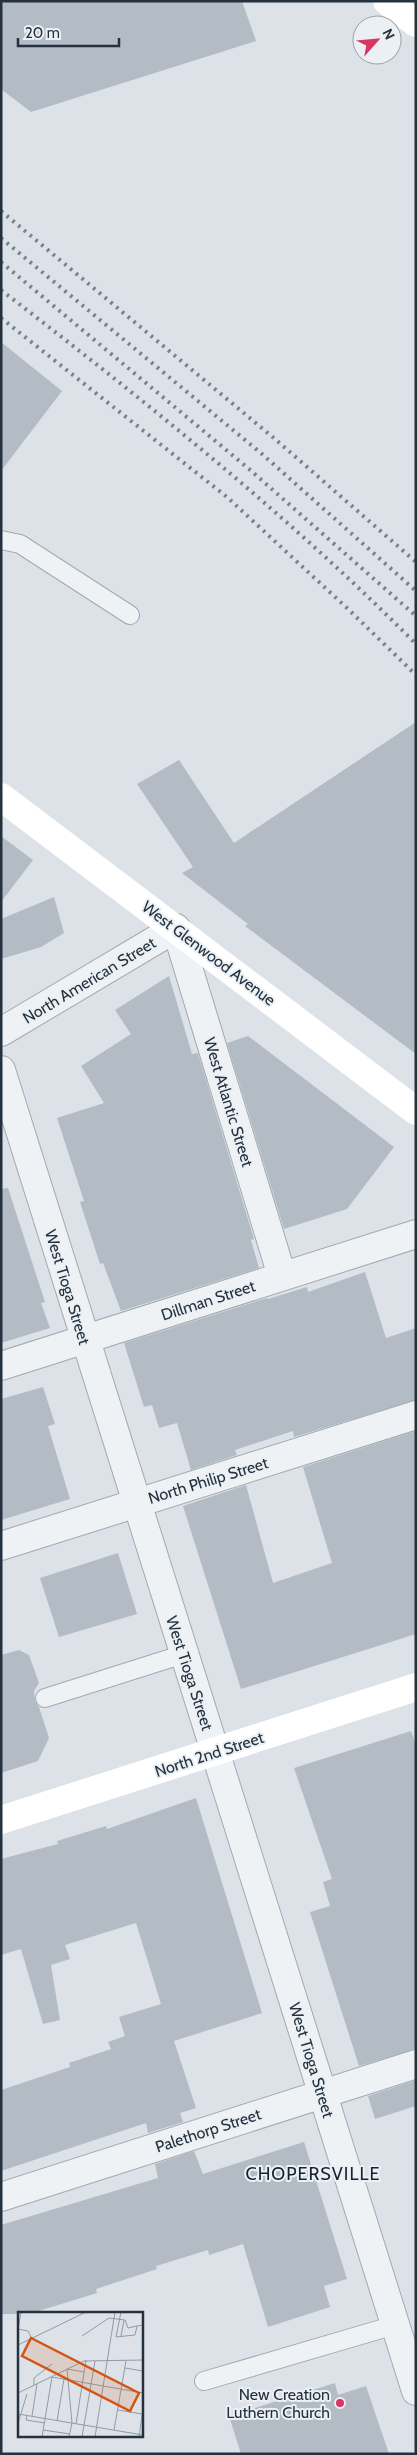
<svg xmlns="http://www.w3.org/2000/svg" width="417" height="2455" font-family="Cabin,sans-serif">
<style>
.building{fill:#b3bbc4}
.lines{fill:none;stroke-linecap:round;stroke-linejoin:round}
.lane-casing{stroke:#a1a9b1;stroke-width:20}
.street-casing{stroke:#a1a9b1;stroke-width:30}
.lane{stroke:#eff2f5;stroke-width:18}
.street{stroke:#eff2f5;stroke-width:28}
.secondary{stroke:#fff;stroke-width:28}
.rail{stroke:#748392;stroke-width:4;stroke-dasharray:2.5 5;stroke-linecap:butt}
.poi-dot{fill:#d83561;stroke:#ebf0f5;stroke-width:2}
.labels{text-anchor:middle;stroke-width:4;stroke-linejoin:round;paint-order:stroke}
.street-label{font-size:16px;fill:#24313e;stroke:#ebf0f5}
.poi-label{font-size:16px;fill:#24313e;stroke:#ebf0f5;text-anchor:end}
.neighbourhood-label{font-size:18px;letter-spacing:1px;fill:#17222f;stroke:#ebf0f5}
.inset-road{fill:none;stroke:#929ba3;stroke-width:1}
.view{fill:#d45511;fill-opacity:0.15;stroke:#d45511;stroke-width:2.5}
.inset-edge{fill:none;stroke:#24313e;stroke-width:2.5}
</style>
<rect width="100%" height="100%" fill="#dce2e7"/>
<!-- building -->
<g class="building">
<path d="M 1,1 L 242,1 L 256,41 L 31,112 L 1,89 Z"/>
<path d="M 1,342 L 62,391 L 1,471 Z"/>
<path d="M 416,722 L 416,1054 L 245,926 L 248,924 L 182,873 L 193,867 L 137,784 L 179,760 L 234,843 Z"/>
<path d="M 1,836 L 33,860 L 1,902 Z"/>
<path d="M 54,897 L 64,933 L 41,947 L 1,959 L 1,919 Z"/>
<path d="M 169,976 L 192,1054 L 198,1053 L 254,1239 L 251,1240 L 259,1268 L 121,1311 L 103,1263 L 100,1264 L 80,1202 L 84,1201 L 57,1118 L 104,1103 L 81,1066 L 131,1034 L 115,1010 Z"/>
<path d="M 248,1036 L 394,1147 L 347,1209 L 284,1229 L 227,1043 Z"/>
<path d="M 8,1188 L 45,1302 L 41,1303 L 50,1328 L 1,1343 L 1,1189 Z"/>
<path d="M 365,1272 L 386,1338 L 416,1328 L 416,1400 L 294,1437 L 293,1431 L 235,1450 L 237,1455 L 191,1470 L 177,1423 L 159,1428 L 152,1405 L 144,1407 L 124,1343 L 267,1298 L 268,1299 L 307,1287 L 308,1292 Z"/>
<path d="M 43,1387 L 55,1424 L 48,1426 L 70,1499 L 1,1520 L 1,1399 Z"/>
<path d="M 416,1431 L 416,1634 L 241,1689 L 183,1506 L 246,1485 L 273,1583 L 332,1563 L 303,1467 Z"/>
<path d="M 118,1553 L 137,1614 L 59,1637 L 40,1578 Z"/>
<path d="M 19,1650 L 29,1655 L 39,1683 L 34,1691 L 35,1701 L 39,1707 L 49,1738 L 38,1761 L 1,1773 L 1,1655 Z"/>
<path d="M 411,1731 L 416,1745 L 416,2049 L 359,2066 L 310,1912 L 330,1906 L 323,1882 L 332,1879 L 294,1768 Z"/>
<path d="M 196,1798 L 262,2013 L 174,2041 L 196,2108 L 180,2113 L 183,2122 L 148,2133 L 146,2123 L 1,2171 L 1,2090 L 70,2067 L 69,2063 L 111,2049 L 108,2042 L 125,2036 L 119,2017 L 161,2004 L 136,1923 L 65,1945 L 70,1959 L 51,1965 L 60,2020 L 43,2024 L 21,1949 L 1,1955 L 1,1859 L 58,1844 L 57,1841 L 106,1826 L 107,1829 Z"/>
<path d="M 416,2080 L 416,2106 L 375,2119 L 368,2096 Z"/>
<path d="M 304,2142 L 347,2279 L 324,2286 L 330,2307 L 268,2327 L 243,2244 L 209,2255 L 208,2250 L 156,2266 L 157,2269 L 96,2289 L 97,2293 L 29,2314 L 1,2314 L 1,2225 L 158,2178 L 155,2164 L 194,2151 L 203,2174 Z"/>
<path d="M 335,2383 L 338,2395 L 366,2386 L 389,2454 L 241,2454 L 229,2416 Z"/>
</g>
<g class="lines">
<!-- lane casing -->
<g class="lane-casing">
<g id="lane">
<path d="M 1,540 L 20,544 L 130,615"/>
<path d="M 45,1698 L 184,1654"/>
<path d="M 204,2381 L 395,2325"/>
</g>
</g>
<!-- street casing -->
<g class="street-casing">
<g id="street">
<path d="M 1,1032 L 176,928 L 282,1276"/>
<path d="M 1,1070 L 416,2391"/>
<path d="M 1,1366 L 416,1234"/>
<path d="M 1,1546 L 416,1415"/>
<path d="M 1,2197 L 416,2064"/>
</g>
</g>
<!-- lane -->
<use href="#lane" class="lane"/>
<!-- street -->
<use href="#street" class="street"/>
<!-- secondary -->
<g class="secondary">
<path d="M 387,1 L 416,23"/>
<path d="M 1,797 L 416,1111"/>
<path d="M 1,1820 L 416,1687"/>
</g>
<!-- rail -->
<g class="rail">
<path d="M 1,211 L 275,439 L 416,562"/>
<path d="M 1,238 L 262,454 L 416,591"/>
<path d="M 1,262 L 249,469 L 416,616"/>
<path d="M 1,290 C 145,401 288,515 416,644"/>
<path d="M 1,318 L 227,497 L 347,608 L 416,675"/>
</g>
</g>
<!-- markers -->
<circle class="poi-dot" cx="340" cy="2403" r="5"/>
<g class="labels">
<!-- street labels -->
<g class="street-label">
<text transform="translate(209 953) rotate(37)" y="6">West Glenwood Avenue</text>
<text transform="translate(89 980) rotate(-31)" y="6">North American Street</text>
<text transform="translate(229 1102) rotate(73)" y="6">West Atlantic Street</text>
<text transform="translate(68 1287) rotate(73)" y="6">West Tioga Street</text>
<text transform="translate(208 1300) rotate(-18)" y="6">Dillman Street</text>
<text transform="translate(208 1480) rotate(-17)" y="6">North Philip Street</text>
<text transform="translate(190 1673) rotate(72)" y="6">West Tioga Street</text>
<text transform="translate(209 1754) rotate(-18)" y="6">North 2nd Street</text>
<text transform="translate(312 2060) rotate(73)" y="6">West Tioga Street</text>
<text transform="translate(208 2130) rotate(-18)" y="6">Palethorp Street</text>
</g>
<!-- poi labels -->
<g class="poi-label">
<text x="330" y="2400">New Creation<tspan x="330" dy="18">Luthern Church</tspan></text>
</g>
<!-- neighbourhood labels -->
<g class="neighbourhood-label">
<text x="313" y="2180">CHOPERSVILLE</text>
</g>
</g>
<!-- overview -->
<g transform="translate(18 2312)">
<rect width="125" height="125" fill="#dce2e7"/>
<path class="inset-road" d="M 3,0 L 0,17 L 10,19 L 14,27M 103,0 L 98,25 L 117,23 L 119,14 L 125,13M 64,24 L 91,6 L 107,8 L 110,16 L 119,14M 103,24 L 106,8M 0,33 L 68,0M 107,56 L 125,59M 16,73 L 16,66 L 34,52M 0,81 L 66,49 L 125,48M 100,98 L 124,102M 0,102 L 125,123M 9,104 L 8,108 L 27,111M 14,104 L 19,72M 39,109 L 46,67M 0,111 L 9,82M 58,112 L 68,48M 25,118 L 52,122M 96,118 L 108,49M 24,125 L 34,65 L 125,81M 51,125 L 54,111 L 49,57 L 66,60M 64,125 L 77,49M 77,125 L 97,0M 121,125 L 125,97"/>
<path class="view" d="M 13,26 L 121,81 L 112,99 L 4,44 Z"/>
<rect width="125" height="125" class="inset-edge"/>
</g>
<!-- border -->
<rect width="417" height="2455" fill="none" stroke="#24313e" stroke-width="5"/>
<!-- north arrow -->
<g transform="translate(377 40) rotate(63)"><circle r="24" fill="#ebf0f5" stroke="#9ba4ac"/>
<path d="M0-4L9 19L0 12L-9 19Z" fill="#d83561"/>
<text y="-8" font-size="14" font-weight="bold" text-anchor="middle" fill="#24313e">N</text>
</g>
<!-- scale -->
<path d="M18 38v8h101v-8" fill="none" stroke="#24313e" stroke-width="2.5"/>
<text x="25" y="38" font-size="15" fill="#24313e" stroke="#ebf0f5" stroke-width="4" paint-order="stroke">20 m</text>
</svg>
